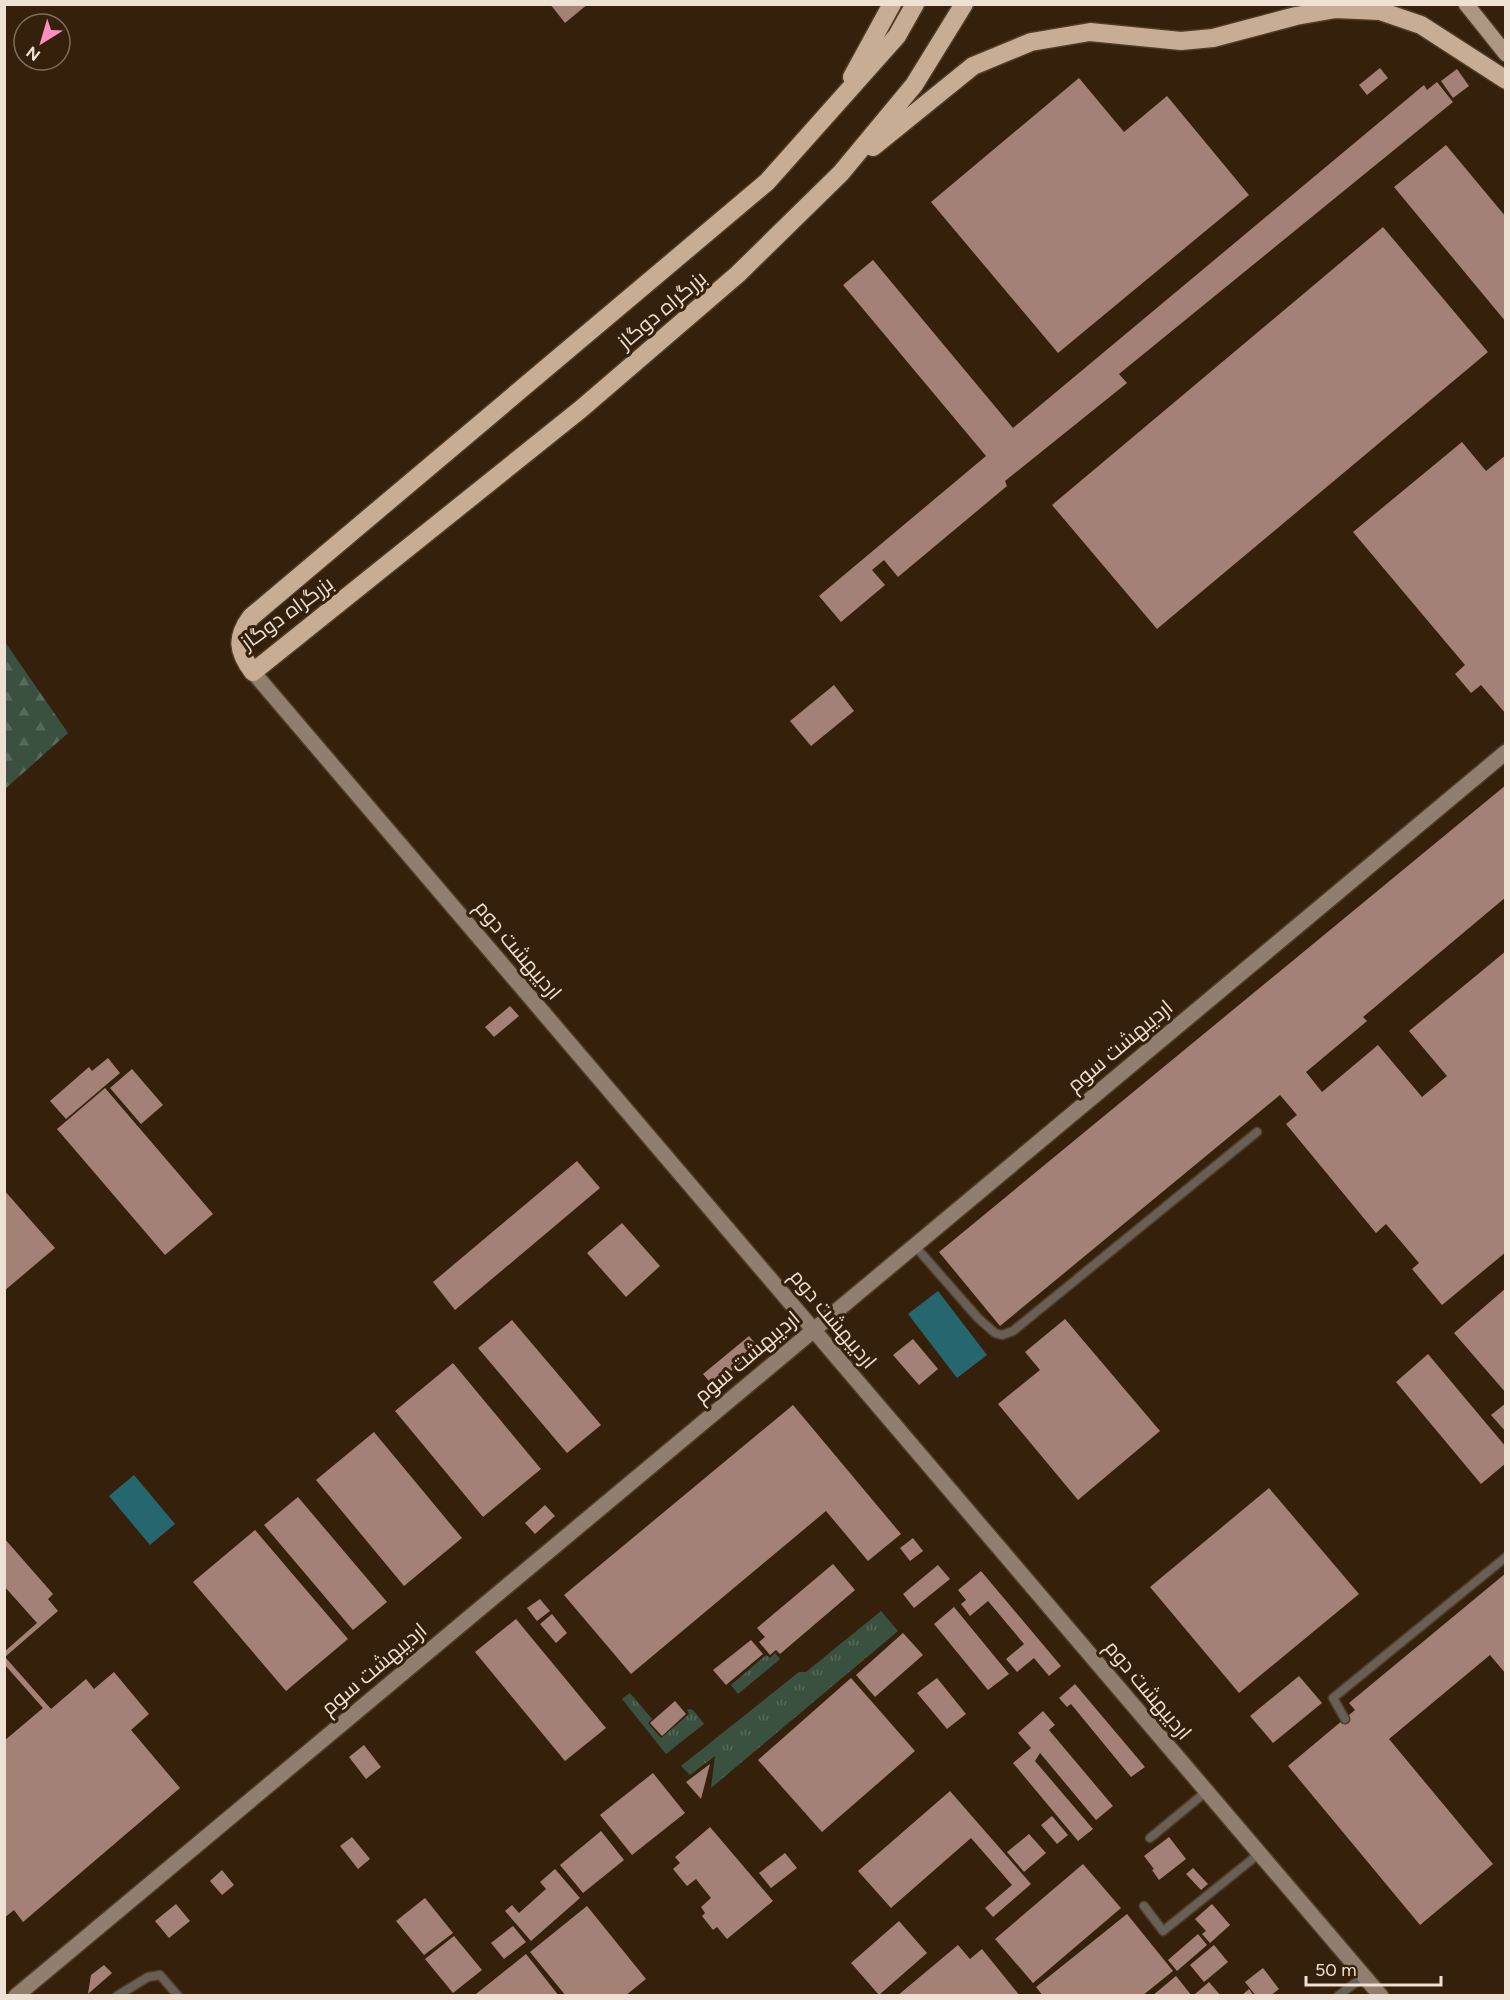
<svg xmlns="http://www.w3.org/2000/svg" width="1510" height="2000" font-family="Figtree,Cairo,sans-serif">
<style>
.grass{fill:url(#grass-tufts)}
.forest{fill:url(#forest-firs)}
.water{fill:#26666e}
.building{fill:#a48177}
.lines{fill:none;stroke-linecap:round;stroke-linejoin:round}
.lane-casing{stroke:#4f3c27;stroke-width:11}
.secondary-casing{stroke:#4f3c27;stroke-width:18}
.primary-casing{stroke:#4f3c27;stroke-width:18}
.highway-casing{stroke:#4f3c27;stroke-width:21}
.lane{stroke:#6a5f55;stroke-width:8}
.secondary{stroke:#907f6f;stroke-width:15}
.primary{stroke:#ad9783;stroke-width:15}
.highway{stroke:#c8ad95;stroke-width:18}
.labels{text-anchor:middle;stroke-width:6;stroke-linejoin:round;paint-order:stroke}
.street-label{font-size:21px;fill:#eee0d3;stroke:#35210b}
</style>
<defs>
<pattern id="grass-tufts" width="24" height="20" patternUnits="userSpaceOnUse" patternTransform="scale(1.5)"><rect width="24" height="20" fill="#3b513f"/><path d="M3 7l-1-3M5 7V3M7 7l1-3M15 17l-1-3M17 17v-4M19 17l1-3" fill="none" stroke="#586a5a"/></pattern>
<pattern id="forest-firs" width="22" height="20" patternUnits="userSpaceOnUse" patternTransform="scale(1.5)"><rect width="22" height="20" fill="#3b513f"/><path d="M5 1l3.5 6h-7zM16 11l3.5 6h-7z" fill="#586a5a"/></pattern>
</defs>
<rect width="100%" height="100%" fill="#35210b"/>
<!-- grass -->
<g class="grass">
<path d="M 881,1611 L 898,1631 L 711,1788 L 715,1756 L 690,1775 L 681,1766 L 799,1672 L 806,1672 Z"/>
<path d="M 775,1653 L 780,1659 L 738,1694 L 731,1685 L 766,1655 L 770,1658 Z"/>
<path d="M 630,1693 L 652,1719 L 648,1723 L 661,1738 L 689,1714 L 687,1710 L 690,1709 L 694,1711 L 704,1724 L 666,1754 L 622,1699 Z"/>
</g>
<!-- forest -->
<path class="forest" d="M 5,642 L 68,733 L 5,789 L 4,789 Z"/>
<!-- water -->
<g class="water">
<path d="M 938,1291 L 987,1355 L 957,1378 L 908,1314 Z"/>
<path d="M 134,1475 L 175,1524 L 150,1545 L 109,1496 Z"/>
</g>
<!-- building -->
<g class="building">
<path d="M 550,4 L 588,4 L 565,23 Z"/>
<path d="M 1380,68 L 1388,78 L 1367,95 L 1359,85 Z"/>
<path d="M 1457,69 L 1469,86 L 1453,98 L 1441,81 Z"/>
<path d="M 1079,78 L 1124,132 L 1167,96 L 1249,195 L 1058,353 L 931,202 Z"/>
<path d="M 1437,82 L 1453,102 L 1119,374 L 1127,383 L 1005,481 L 1007,486 L 898,577 L 884,560 L 872,570 L 885,585 L 841,622 L 819,596 L 986,456 L 843,285 L 873,260 L 1013,428 L 1424,85 L 1427,90 Z"/>
<path d="M 1446,145 L 1506,217 L 1506,322 L 1394,187 Z"/>
<path d="M 1383,227 L 1488,352 L 1157,629 L 1052,505 Z"/>
<path d="M 1462,442 L 1486,471 L 1506,455 L 1506,714 L 1481,685 L 1471,693 L 1455,674 L 1465,665 L 1353,532 Z"/>
<path d="M 834,685 L 854,711 L 811,746 L 790,721 Z"/>
<path d="M 1506,785 L 1506,897 L 1363,1017 L 1367,1021 L 1306,1072 L 1322,1092 L 1378,1045 L 1422,1097 L 1447,1076 L 1409,1031 L 1506,951 L 1506,1252 L 1442,1305 L 1412,1269 L 1419,1263 L 1386,1224 L 1376,1233 L 1286,1124 L 1297,1115 L 1280,1095 L 1000,1326 L 939,1252 Z"/>
<path d="M 510,1006 L 519,1016 L 494,1037 L 485,1027 Z"/>
<path d="M 108,1058 L 120,1073 L 66,1119 L 50,1101 L 89,1067 L 92,1071 Z"/>
<path d="M 132,1069 L 163,1105 L 141,1124 L 110,1088 Z"/>
<path d="M 105,1088 L 213,1214 L 165,1255 L 57,1129 Z"/>
<path d="M 577,1161 L 600,1188 L 455,1310 L 433,1282 Z"/>
<path d="M 4,1190 L 55,1248 L 4,1291 Z"/>
<path d="M 622,1223 L 660,1266 L 626,1297 L 587,1253 Z"/>
<path d="M 1506,1288 L 1506,1393 L 1454,1333 Z"/>
<path d="M 1065,1319 L 1160,1431 L 1078,1500 L 998,1404 L 1040,1370 L 1025,1352 Z"/>
<path d="M 512,1320 L 601,1425 L 567,1453 L 478,1348 Z"/>
<path d="M 749,1336 L 759,1348 L 713,1386 L 703,1374 Z"/>
<path d="M 913,1339 L 938,1369 L 919,1385 L 893,1355 Z"/>
<path d="M 1428,1354 L 1506,1447 L 1506,1463 L 1481,1484 L 1396,1382 Z"/>
<path d="M 453,1363 L 541,1469 L 483,1517 L 395,1411 Z"/>
<path d="M 1506,1403 L 1506,1432 L 1491,1415 Z"/>
<path d="M 793,1405 L 901,1534 L 868,1561 L 826,1511 L 631,1674 L 564,1595 Z"/>
<path d="M 374,1432 L 462,1538 L 404,1586 L 316,1480 Z"/>
<path d="M 1269,1488 L 1359,1594 L 1239,1693 L 1150,1587 Z"/>
<path d="M 298,1497 L 387,1602 L 353,1630 L 264,1525 Z"/>
<path d="M 545,1505 L 555,1516 L 535,1534 L 525,1523 Z"/>
<path d="M 255,1530 L 348,1639 L 286,1691 L 193,1582 Z"/>
<path d="M 4,1538 L 53,1594 L 48,1599 L 58,1611 L 5,1657 L 51,1709 L 86,1679 L 94,1689 L 114,1672 L 149,1714 L 131,1730 L 180,1788 L 23,1922 L 14,1910 L 4,1918 L 4,1741 L 43,1708 L 4,1664 L 4,1652 L 37,1623 L 4,1586 Z"/>
<path d="M 913,1538 L 923,1551 L 910,1561 L 900,1548 Z"/>
<path d="M 833,1564 L 855,1590 L 780,1654 L 776,1650 L 770,1655 L 759,1642 L 765,1637 L 757,1628 Z"/>
<path d="M 938,1565 L 950,1579 L 914,1608 L 903,1594 Z"/>
<path d="M 981,1571 L 1061,1666 L 1049,1676 L 1034,1658 L 1017,1672 L 1006,1659 L 1024,1644 L 988,1601 L 970,1616 L 961,1604 L 966,1600 L 958,1590 Z"/>
<path d="M 1506,1573 L 1506,1674 L 1490,1655 L 1389,1739 L 1493,1864 L 1420,1925 L 1288,1766 L 1355,1710 L 1349,1703 Z"/>
<path d="M 540,1599 L 550,1611 L 537,1621 L 527,1608 Z"/>
<path d="M 954,1607 L 1009,1674 L 988,1690 L 934,1624 Z"/>
<path d="M 552,1614 L 567,1633 L 556,1643 L 540,1624 Z"/>
<path d="M 516,1619 L 606,1728 L 565,1761 L 475,1652 Z"/>
<path d="M 903,1633 L 923,1655 L 875,1697 L 856,1675 Z"/>
<path d="M 751,1640 L 763,1654 L 726,1685 L 713,1670 Z"/>
<path d="M 1299,1676 L 1322,1703 L 1273,1743 L 1250,1716 Z"/>
<path d="M 851,1678 L 915,1751 L 822,1832 L 758,1760 Z"/>
<path d="M 937,1678 L 966,1714 L 947,1729 L 917,1693 Z"/>
<path d="M 1075,1684 L 1145,1767 L 1131,1777 L 1071,1704 L 1067,1707 L 1059,1698 Z"/>
<path d="M 675,1701 L 686,1714 L 662,1736 L 650,1723 Z"/>
<path d="M 1043,1711 L 1055,1725 L 1049,1730 L 1113,1806 L 1096,1820 L 1040,1753 L 1035,1761 L 1093,1829 L 1078,1841 L 1013,1763 L 1031,1748 L 1018,1733 Z"/>
<path d="M 364,1745 L 381,1767 L 366,1779 L 349,1757 Z"/>
<path d="M 710,1764 L 701,1799 L 686,1782 Z"/>
<path d="M 653,1773 L 685,1813 L 632,1855 L 600,1815 Z"/>
<path d="M 950,1791 L 1031,1884 L 993,1917 L 985,1908 L 1012,1885 L 971,1838 L 891,1908 L 858,1871 Z"/>
<path d="M 1052,1816 L 1068,1835 L 1057,1844 L 1041,1825 Z"/>
<path d="M 710,1827 L 773,1901 L 727,1939 L 717,1927 L 713,1930 L 702,1916 L 705,1913 L 701,1907 L 711,1898 L 696,1879 L 687,1886 L 673,1869 L 680,1863 L 675,1857 Z"/>
<path d="M 601,1831 L 624,1860 L 583,1893 L 560,1865 Z"/>
<path d="M 1029,1834 L 1046,1853 L 1024,1872 L 1007,1852 Z"/>
<path d="M 352,1837 L 370,1859 L 358,1869 L 340,1846 Z"/>
<path d="M 1169,1837 L 1186,1859 L 1159,1880 L 1152,1870 L 1154,1869 L 1144,1856 Z"/>
<path d="M 785,1853 L 797,1868 L 771,1888 L 759,1873 Z"/>
<path d="M 1083,1864 L 1121,1908 L 1033,1983 L 995,1939 Z"/>
<path d="M 1193,1868 L 1208,1884 L 1201,1890 L 1186,1874 Z"/>
<path d="M 555,1869 L 580,1898 L 531,1941 L 505,1911 L 512,1905 L 519,1913 L 546,1889 L 540,1882 Z"/>
<path d="M 222,1870 L 234,1885 L 222,1895 L 210,1881 Z"/>
<path d="M 425,1898 L 453,1933 L 424,1955 L 396,1921 Z"/>
<path d="M 176,1904 L 190,1921 L 169,1938 L 155,1921 Z"/>
<path d="M 1212,1904 L 1230,1925 L 1210,1943 L 1202,1934 L 1206,1931 L 1195,1919 Z"/>
<path d="M 587,1906 L 646,1979 L 625,1996 L 566,1996 L 530,1952 Z"/>
<path d="M 1127,1914 L 1173,1971 L 1142,1996 L 1043,1996 L 1036,1987 Z"/>
<path d="M 899,1921 L 927,1953 L 879,1995 L 851,1963 Z"/>
<path d="M 513,1926 L 526,1942 L 504,1959 L 491,1943 Z"/>
<path d="M 1198,1934 L 1207,1945 L 1177,1971 L 1168,1960 Z"/>
<path d="M 454,1936 L 482,1970 L 453,1993 L 425,1959 Z"/>
<path d="M 958,1945 L 970,1959 L 982,1949 L 1020,1996 L 897,1996 Z"/>
<path d="M 1214,1945 L 1228,1962 L 1204,1982 L 1190,1965 Z"/>
<path d="M 526,1954 L 559,1996 L 478,1996 L 476,1994 Z"/>
<path d="M 104,1965 L 112,1973 L 88,1994 L 91,1975 Z"/>
<path d="M 1263,1968 L 1279,1989 L 1270,1996 L 1256,1996 L 1245,1982 Z"/>
<path d="M 1176,1976 L 1192,1996 L 1152,1996 Z"/>
<path d="M 1209,1982 L 1221,1996 L 1196,1996 L 1195,1994 Z"/>
<path d="M 1249,1989 L 1254,1996 L 1241,1996 Z"/>
</g>
<g class="lines">
<!-- lane casing -->
<g class="lane-casing">
<g id="lane">
<path d="M 914,1245 L 978,1318 L 995,1333 L 1002,1335 L 1013,1331 L 1257,1132"/>
<path d="M 1345,1719 L 1333,1698 L 1506,1557"/>
<path d="M 1150,1838 L 1207,1791"/>
<path d="M 1144,1906 L 1163,1931 L 1260,1853"/>
<path d="M 117,1996 L 148,1977 L 160,1975 L 178,1996"/>
<path d="M 1338,1996 L 1364,1976"/>
</g>
</g>
<!-- secondary casing -->
<g class="secondary-casing">
<g id="secondary">
<path d="M 253,672 L 1381,1996"/>
<path d="M 16,1996 L 1506,752"/>
</g>
</g>
<!-- primary casing -->
<g class="primary-casing">
<path id="primary" d="M 1466,4 L 1506,54"/>
</g>
<!-- highway casing -->
<g class="highway-casing">
<g id="highway">
<path d="M 915,4 L 897,36 L 767,182 L 251,617 C 236,637 237,651 253,672 L 581,409 L 738,274 L 841,173 L 914,85 L 964,4"/>
<path d="M 852,77 L 892,4"/>
<path d="M 873,147 L 973,66 L 1031,42 L 1090,32 L 1181,41 L 1213,38 L 1296,16 L 1336,9 L 1380,11 L 1421,25 L 1506,80"/>
</g>
</g>
<!-- lane -->
<use href="#lane" class="lane"/>
<!-- secondary -->
<use href="#secondary" class="secondary"/>
<!-- primary -->
<use href="#primary" class="primary"/>
<!-- highway -->
<use href="#highway" class="highway"/>
</g>
<g class="labels">
<!-- street labels -->
<g class="street-label">
<text transform="translate(662 310) rotate(-40)" y="7">بزرگراه دوگاز</text>
<text transform="translate(287 613) rotate(-36)" y="7">بزرگراه دوگاز</text>
<text transform="translate(518 950) rotate(50)" y="7">اردیبهشت دوم</text>
<text transform="translate(1120 1046) rotate(-40)" y="7">اردیبهشت سوم</text>
<text transform="translate(833 1319) rotate(50)" y="7">اردیبهشت دوم</text>
<text transform="translate(747 1357) rotate(-40)" y="7">اردیبهشت سوم</text>
<text transform="translate(374 1669) rotate(-40)" y="7">اردیبهشت سوم</text>
<text transform="translate(1148 1690) rotate(50)" y="7">اردیبهشت دوم</text>
</g>
</g>
<!-- border -->
<rect width="1510" height="2000" fill="none" stroke="#eee0d3" stroke-width="12"/>
<!-- north arrow -->
<g transform="translate(42 42) rotate(217)"><circle r="28" fill="#35210b" stroke="#7f6d5b" stroke-width="1.5"/>
<path d="M0-4.5L10 22L0 15L-10 22Z" fill="#fd8ebf"/>
<text y="-9" font-size="16" font-weight="bold" text-anchor="middle" fill="#eee0d3">N</text>
</g>
<!-- scale -->
<path d="M1306 1976v9h135v-9" fill="none" stroke="#eee0d3" stroke-width="3"/>
<text x="1315" y="1976" font-size="18" fill="#eee0d3" stroke="#35210b" stroke-width="4.5" paint-order="stroke">50 m</text>
</svg>
